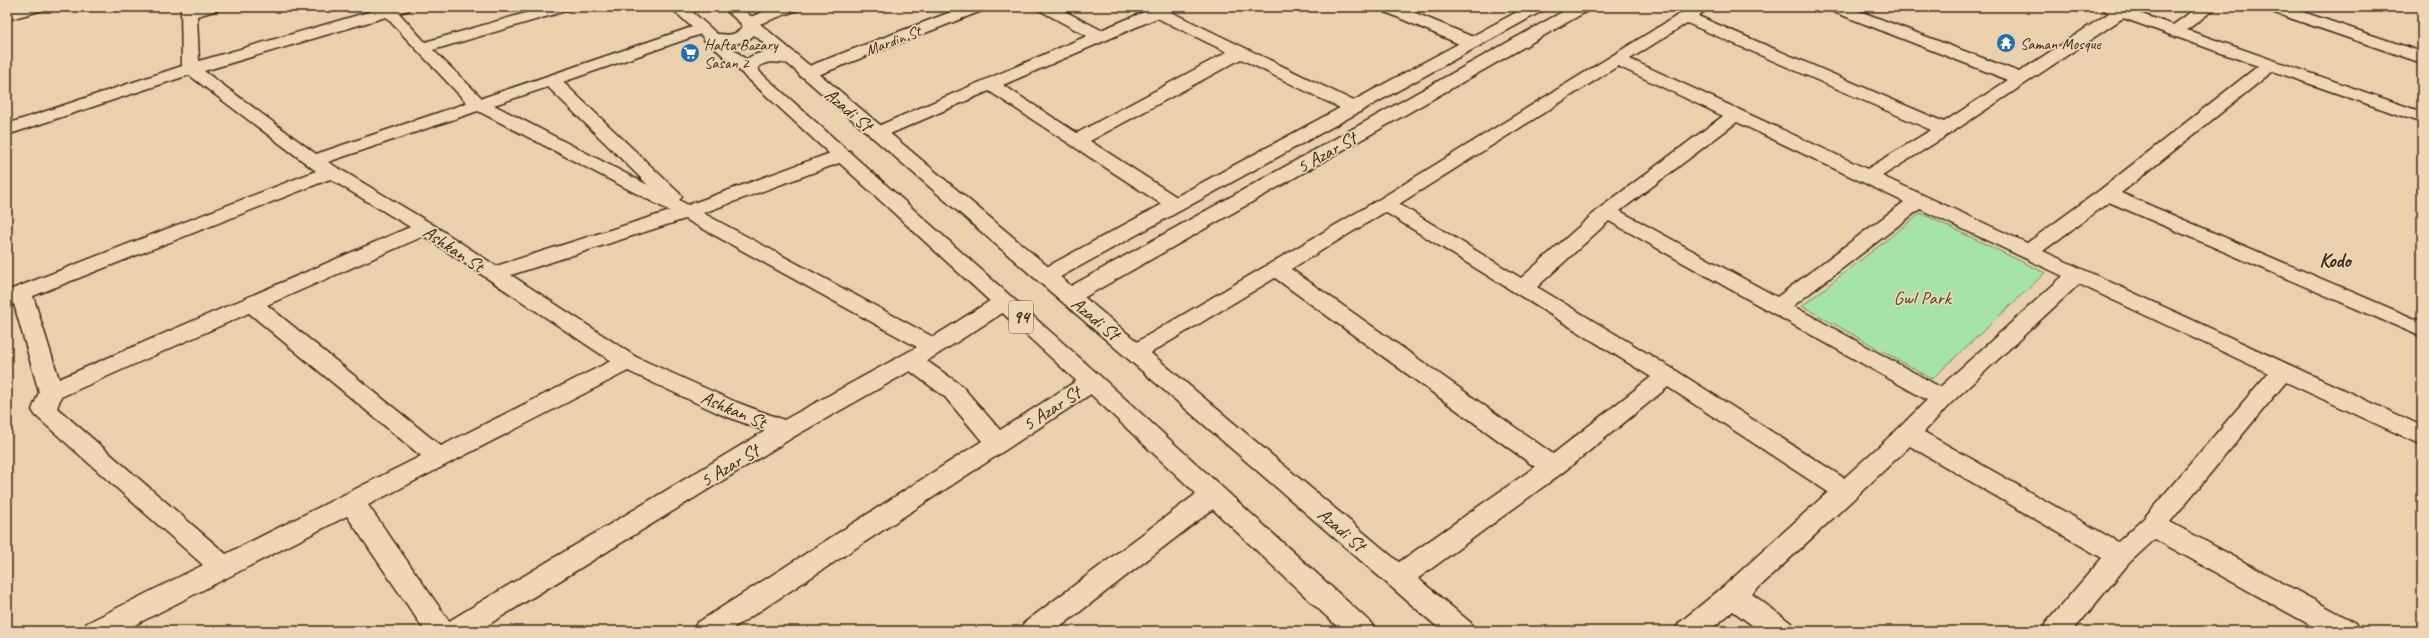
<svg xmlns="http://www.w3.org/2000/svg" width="2429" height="638" font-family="Caveat,sans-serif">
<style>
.green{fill:#a5e3aa;stroke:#708664}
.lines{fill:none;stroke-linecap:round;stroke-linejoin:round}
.minor-casing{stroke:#3b2a1e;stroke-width:3}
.major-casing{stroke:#3b2a1e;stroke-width:3}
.highway-casing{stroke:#3b2a1e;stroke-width:3}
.minor{fill:#eed6b6;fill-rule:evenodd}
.major{fill:#eed6b6;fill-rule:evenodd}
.highway{fill:#eed6b6;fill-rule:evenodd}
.labels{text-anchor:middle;stroke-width:3.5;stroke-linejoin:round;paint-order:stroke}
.far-street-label{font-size:16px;fill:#3b2a1e;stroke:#eed6b6}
.far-poi-label{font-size:16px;fill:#3b2a1e;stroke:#eed6b6;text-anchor:start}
.shield{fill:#eed6b6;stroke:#715e4c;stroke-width:1}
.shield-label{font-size:18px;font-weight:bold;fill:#3b2a1e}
.street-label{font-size:19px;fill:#3b2a1e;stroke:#eed6b6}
.park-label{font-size:19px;fill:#4b4633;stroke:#eed6b6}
.neighbourhood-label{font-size:20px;font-weight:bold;fill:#3b2a1e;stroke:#eed6b6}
</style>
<rect width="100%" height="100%" fill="#ead0ac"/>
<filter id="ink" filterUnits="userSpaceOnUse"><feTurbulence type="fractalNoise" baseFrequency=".025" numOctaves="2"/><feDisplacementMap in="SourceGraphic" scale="8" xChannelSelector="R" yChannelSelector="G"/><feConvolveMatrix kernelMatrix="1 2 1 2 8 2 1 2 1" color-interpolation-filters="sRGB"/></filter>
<g filter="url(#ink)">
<!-- green -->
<path class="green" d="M 1921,213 L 2045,273 L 1932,379 L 1802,306 Z"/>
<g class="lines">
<!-- minor casing -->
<g class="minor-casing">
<g id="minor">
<path d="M 19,7 L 45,7 L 43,10 L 7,20 L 7,10 Z"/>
<path d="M 181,7 L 220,7 L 218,10 L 197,16 L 199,61 L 386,7 L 411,7 L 409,10 L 399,13 L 425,42 L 546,7 L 571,7 L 569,10 L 433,50 L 482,98 L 695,26 L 707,26 L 709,29 L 707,32 L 563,82 L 679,193 L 682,197 L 679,200 L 688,205 L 836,151 L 850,151 L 852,155 L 850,159 L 703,213 L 933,337 L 996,297 L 1004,295 L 1012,297 L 1015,302 L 1012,307 L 927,361 L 961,385 L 1000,430 L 1084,376 L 1092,374 L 1100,376 L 1104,382 L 1100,388 L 729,631 L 693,631 L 697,623 L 982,441 L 945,397 L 910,371 L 795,436 L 478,631 L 425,631 L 347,516 L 123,631 L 83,631 L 87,623 L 203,565 L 36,416 L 32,410 L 39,392 L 14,304 L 7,306 L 7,291 L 316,171 L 189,75 L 7,135 L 7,124 L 182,66 ZM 386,17 L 467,103 L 316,154 L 204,71 ZM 548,87 L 648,185 L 494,105 ZM 478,111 L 670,211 L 496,266 L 432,224 L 328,162 ZM 330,179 L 410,227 L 59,379 L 33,296 ZM 685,219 L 917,347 L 784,420 L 736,402 L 636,357 L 511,275 ZM 424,236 L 611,361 L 441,446 L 267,305 ZM 249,313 L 421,456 L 226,554 L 57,408 L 61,397 ZM 628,371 L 720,414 L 765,431 L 449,621 L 368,505 Z"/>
<path d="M 776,7 L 799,7 L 797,10 L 754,26 L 742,26 L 740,23 L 742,20 Z"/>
<path d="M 964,7 L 986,7 L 984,10 L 813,77 L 801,77 L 798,73 L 801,69 Z"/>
<path d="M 1037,7 L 1057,7 L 1101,30 L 1156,7 L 1177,7 L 1171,12 L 1360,104 L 1363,108 L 1360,112 L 1348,112 L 1241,59 L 1090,141 L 1183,201 L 1186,205 L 1183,209 L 1176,211 L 1169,209 L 989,91 L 883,137 L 871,137 L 868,133 L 871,129 L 1087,36 L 1039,10 ZM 1157,18 L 1227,52 L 1077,133 L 1003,85 Z"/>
<path d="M 1379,7 L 1401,7 L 1478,39 L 1480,43 L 1478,47 L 1466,47 L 1381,10 Z"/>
<path d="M 1691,7 L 1710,7 L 1698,16 L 1944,122 L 2008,80 L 1829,10 L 1827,7 L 1849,7 L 2019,72 L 2109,13 L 2099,7 L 2122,7 L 2173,25 L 2198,7 L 2217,7 L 2187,30 L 2422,112 L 2422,123 L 2273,71 L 2121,193 L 2422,322 L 2422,337 L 2109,202 L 2043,251 L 2422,426 L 2422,445 L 2286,382 L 2170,522 L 2356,623 L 2360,631 L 2321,631 L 2155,539 L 2129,563 L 2073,631 L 2042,631 L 2046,623 L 2102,558 L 1910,446 L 1752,594 L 1791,623 L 1795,631 L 1760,631 L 1733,611 L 1709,631 L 1675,631 L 1679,623 L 1723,587 L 1828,492 L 1668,387 L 1562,473 L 1409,585 L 1399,588 L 1389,585 L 1385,577 L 1389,569 L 1535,467 L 1275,278 L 1144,357 L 1136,359 L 1128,357 L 1125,352 L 1128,347 L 1378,200 ZM 2123,18 L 2258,66 L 2100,190 L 2027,243 L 1882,176 L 1951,133 ZM 1687,23 L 1931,130 L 1867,169 L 1630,59 ZM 1618,66 L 1723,116 L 1600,208 L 1521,278 L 1399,204 ZM 1737,122 L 1904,202 L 1777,297 L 1620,211 ZM 1920,209 L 2063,276 L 1940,387 L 1793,306 ZM 1385,212 L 1651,377 L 1553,454 L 1291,269 ZM 1609,221 L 1927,400 L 1899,428 L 1844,478 L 1675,370 L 1537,287 ZM 2079,284 L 2268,373 L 2144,518 L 2118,542 L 1924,432 L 1950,404 Z"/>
<path d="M 2264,7 L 2288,7 L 2422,52 L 2422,63 L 2266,10 Z"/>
<path d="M 1213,486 L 1222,488 L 1226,495 L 1222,502 L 1055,631 L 1020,631 L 1024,623 L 1204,488 Z"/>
</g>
</g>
<!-- major casing -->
<g class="major-casing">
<g id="major">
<path d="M 1526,7 L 1546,7 L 1544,10 L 1053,281 L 1046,283 L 1039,281 L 1035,276 L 1039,271 Z"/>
<path d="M 1571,7 L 1591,7 L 1589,10 L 1078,301 L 1070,303 L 1062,301 L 1059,296 L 1062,291 Z"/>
<path d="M 751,21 L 757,23 L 759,26 C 752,48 723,46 705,41 L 703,38 L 705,35 C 724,30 732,43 745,23 Z"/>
<path d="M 769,51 L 792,54 L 799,59 L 797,63 C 782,66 772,57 758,67 L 760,73 L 757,77 L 745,77 L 740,70 C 741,57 759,53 769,51 Z"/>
</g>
</g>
<!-- highway casing -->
<g class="highway-casing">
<g id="highway">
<path d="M 670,7 L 687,7 L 1100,376 L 1371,623 L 1375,631 L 1342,631 L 1084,388 Z"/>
<path d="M 722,7 L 740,7 L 1471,623 L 1475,631 L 1442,631 Z"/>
</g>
</g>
<!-- minor -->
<use href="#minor" class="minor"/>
<!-- major -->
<use href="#major" class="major"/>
<!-- highway -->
<use href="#highway" class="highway"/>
</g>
</g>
<!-- icons -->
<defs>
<g id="temple-disc" transform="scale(1)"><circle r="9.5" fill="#1f6fb2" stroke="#eed6b6"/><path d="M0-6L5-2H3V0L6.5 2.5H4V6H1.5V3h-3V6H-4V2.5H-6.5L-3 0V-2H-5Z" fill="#fff"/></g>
<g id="supermarket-disc" transform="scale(1)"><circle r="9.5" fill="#1f6fb2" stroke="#eed6b6"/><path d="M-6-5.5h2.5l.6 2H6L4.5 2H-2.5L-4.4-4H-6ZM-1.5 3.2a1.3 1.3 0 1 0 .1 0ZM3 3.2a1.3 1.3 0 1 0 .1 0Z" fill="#fff"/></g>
</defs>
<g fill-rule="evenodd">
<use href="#temple-disc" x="2006" y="43"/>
<use href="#supermarket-disc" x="690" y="53"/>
</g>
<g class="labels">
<!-- far-street labels -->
<g class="far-street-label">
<text transform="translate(893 40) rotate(-21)" y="6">Mardin St</text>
</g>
<!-- far-poi labels -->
<g class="far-poi-label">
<text x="2020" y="49">Saman Mosque</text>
<text x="704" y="50">Hafta Bazary<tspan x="704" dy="18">Sasan 2</tspan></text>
</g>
<!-- shield labels -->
<rect class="shield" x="1009" y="301" width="24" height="32" rx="3"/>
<g class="shield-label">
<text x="1021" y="323">94</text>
</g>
<!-- street labels -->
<g class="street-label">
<text transform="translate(849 109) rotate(41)" y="7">Azadi St</text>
<text transform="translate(1326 152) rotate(-29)" y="7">5 Azar St</text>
<text transform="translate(454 248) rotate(34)" y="7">Ashkan St</text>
<text transform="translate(1096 318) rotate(40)" y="7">Azadi St</text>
<text transform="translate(1051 408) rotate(-33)" y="7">5 Azar St</text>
<text transform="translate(734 409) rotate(23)" y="7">Ashkan St</text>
<text transform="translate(729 465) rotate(-31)" y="7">5 Azar St</text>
<text transform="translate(1342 529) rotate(41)" y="7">Azadi St</text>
</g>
<!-- park labels -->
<g class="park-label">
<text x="1922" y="304">Gwl Park</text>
</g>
<!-- neighbourhood labels -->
<g class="neighbourhood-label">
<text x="2335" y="267">Kodo</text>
</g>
</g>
<!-- margin -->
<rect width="2429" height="638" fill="none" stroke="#eed6b6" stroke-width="24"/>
<rect x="12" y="12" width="2405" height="614" fill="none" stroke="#3b2a1e" stroke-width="1.5" filter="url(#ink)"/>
</svg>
